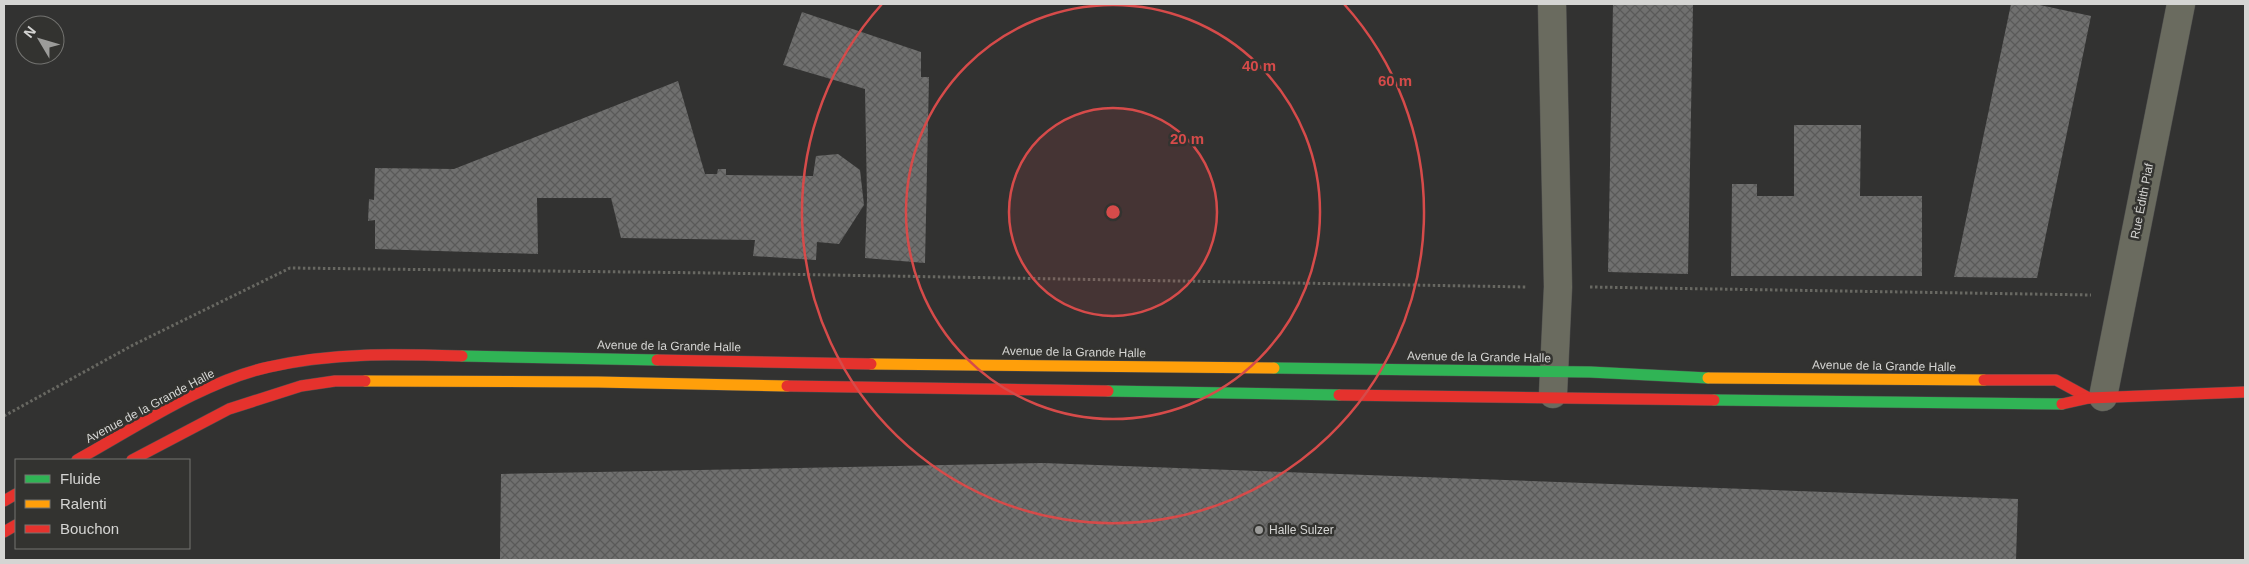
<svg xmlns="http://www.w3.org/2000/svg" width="2249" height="564" font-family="Helvetica,sans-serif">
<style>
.building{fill:url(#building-cross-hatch)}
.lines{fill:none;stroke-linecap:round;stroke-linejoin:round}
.street-casing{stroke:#4f4f4e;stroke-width:29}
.fast-casing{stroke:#4f4f4e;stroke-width:12}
.slow-casing{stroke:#4f4f4e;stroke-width:12}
.jam-casing{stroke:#4f4f4e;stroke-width:12}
.path{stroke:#686862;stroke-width:3;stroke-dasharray:2.5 2.5;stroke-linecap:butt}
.street{stroke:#6a6b5f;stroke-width:28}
.fast{stroke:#30b455;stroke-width:11}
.slow{stroke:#ff9f0a;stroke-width:11}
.jam{stroke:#e5322d;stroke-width:11}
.ring{fill:none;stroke:#d64b4a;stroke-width:2.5}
.poi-dot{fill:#9c9c9a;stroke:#333330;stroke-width:2}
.labels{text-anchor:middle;stroke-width:5;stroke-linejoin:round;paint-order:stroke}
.street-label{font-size:12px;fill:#d5d5d3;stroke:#333330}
.poi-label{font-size:12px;fill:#d5d5d3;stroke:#333330;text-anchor:start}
.centre{fill:#d64b4a;stroke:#333330;stroke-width:2.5}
.ring-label{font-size:15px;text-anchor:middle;font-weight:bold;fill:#d64b4a;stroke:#333330;stroke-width:5;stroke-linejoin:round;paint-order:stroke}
</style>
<defs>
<pattern id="building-cross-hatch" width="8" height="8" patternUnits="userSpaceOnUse" patternTransform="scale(1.25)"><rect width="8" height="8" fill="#70706f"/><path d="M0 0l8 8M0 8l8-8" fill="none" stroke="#5a5a59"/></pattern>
</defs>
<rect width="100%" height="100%" fill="#323231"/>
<!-- building -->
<g class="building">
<path d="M 1613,4 L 1693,4 L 1688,274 L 1608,272 Z"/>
<path d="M 2011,4 L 2035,4 L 2091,16 L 2037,278 L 1954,277 Z"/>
<path d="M 802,12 L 921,52 L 921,77 L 929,77 L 925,263 L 865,258 L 867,198 L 865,89 L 783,65 Z"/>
<path d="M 678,81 L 705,174 L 717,174 L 718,169 L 726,169 L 726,175 L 813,176 L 816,156 L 838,154 L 860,170 L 864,205 L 839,244 L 817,242 L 816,260 L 753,256 L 755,240 L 621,238 L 611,198 L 537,198 L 538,254 L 375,249 L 375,220 L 368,221 L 369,199 L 374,200 L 375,168 L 454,169 Z"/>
<path d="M 1794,125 L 1861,125 L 1860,196 L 1922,196 L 1922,276 L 1731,276 L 1732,184 L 1757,184 L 1757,196 L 1794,196 Z"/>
<path d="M 1043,463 L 2018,499 L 2016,560 L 500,560 L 501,474 Z"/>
</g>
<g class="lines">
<!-- street casing -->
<g class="street-casing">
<g id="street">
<path d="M 1552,4 L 1558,287 L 1553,394"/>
<path d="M 2103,397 L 2181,4"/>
</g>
</g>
<!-- fast casing -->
<g class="fast-casing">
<g id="fast">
<path d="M 462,356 L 657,360"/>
<path d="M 1274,368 L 1590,372 L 1708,378"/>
<path d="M 1108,391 L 1339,395"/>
<path d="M 1714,400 L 2062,404"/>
</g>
</g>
<!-- slow casing -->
<g class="slow-casing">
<g id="slow">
<path d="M 871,364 L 1274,368"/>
<path d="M 1708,378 L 1984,380"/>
<path d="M 365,381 L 598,382 L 787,386"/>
</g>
</g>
<!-- jam casing -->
<g class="jam-casing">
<g id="jam">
<path d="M 657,360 L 871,364"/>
<path d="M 1984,380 L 2056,380 L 2089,398"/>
<path d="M 787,386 L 1108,391"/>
<path d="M 1339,395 L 1714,400"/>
<path d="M 2062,404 L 2089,398 L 2245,392"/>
<path d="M 77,460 C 135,428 204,381 269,367 C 333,352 397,354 462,356"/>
<path d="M 132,460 L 229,409 L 301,386 L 335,381 L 365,381"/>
<path d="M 4,501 L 16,494"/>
<path d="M 4,532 L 16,525"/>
</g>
</g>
<!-- path -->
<g class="path">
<path d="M 1590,287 L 2091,295"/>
<path d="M 4,416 L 133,345 L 290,268 L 715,273 L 1527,287"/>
</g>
<!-- street -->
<use href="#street" class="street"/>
<!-- fast -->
<use href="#fast" class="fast"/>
<!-- slow -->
<use href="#slow" class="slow"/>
<!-- jam -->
<use href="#jam" class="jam"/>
</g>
<!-- distance rings -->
<circle cx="1113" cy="212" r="104" fill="#d64b4a" fill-opacity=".12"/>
<g class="ring">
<circle cx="1113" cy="212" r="104"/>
<circle cx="1113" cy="212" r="207"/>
<path d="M1344 4A311 311 0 1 1 882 4"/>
</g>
<!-- markers -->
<circle class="poi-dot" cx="1259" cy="530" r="5"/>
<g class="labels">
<!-- street labels -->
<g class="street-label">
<text transform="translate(2142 201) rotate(-79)" y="4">Rue Édith Piaf</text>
<text transform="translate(669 346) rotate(1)" y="4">Avenue de la Grande Halle</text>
<text transform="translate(1074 352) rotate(1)" y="4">Avenue de la Grande Halle</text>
<text transform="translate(1479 357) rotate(1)" y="4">Avenue de la Grande Halle</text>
<text transform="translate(1884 366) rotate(1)" y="4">Avenue de la Grande Halle</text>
<text transform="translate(150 406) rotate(-28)" y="4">Avenue de la Grande Halle</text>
</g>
<!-- poi labels -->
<g class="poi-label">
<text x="1269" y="534">Halle Sulzer</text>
</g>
</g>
<circle cx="1113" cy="212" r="8" class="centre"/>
<g class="ring-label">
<text x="1259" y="71">40 m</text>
<text x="1395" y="86">60 m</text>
<text x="1187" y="144">20 m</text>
</g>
<!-- border -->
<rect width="2249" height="564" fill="none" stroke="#d5d5d3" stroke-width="10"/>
<!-- legend -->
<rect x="15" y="459" width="175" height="90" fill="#333330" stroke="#747471"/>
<rect x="25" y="475" width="25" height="8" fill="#30b455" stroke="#747471"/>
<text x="60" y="484" font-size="15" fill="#d5d5d3">Fluide</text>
<rect x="25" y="500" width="25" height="8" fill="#ff9f0a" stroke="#747471"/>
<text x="60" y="509" font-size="15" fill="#d5d5d3">Ralenti</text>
<rect x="25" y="525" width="25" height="8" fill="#e5322d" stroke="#747471"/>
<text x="60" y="534" font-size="15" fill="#d5d5d3">Bouchon</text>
<!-- north arrow -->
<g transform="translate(40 40) rotate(308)"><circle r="24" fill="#333330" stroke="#747471"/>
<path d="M0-4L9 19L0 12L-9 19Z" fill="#9c9c9a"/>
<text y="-8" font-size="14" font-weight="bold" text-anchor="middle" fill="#d5d5d3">N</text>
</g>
</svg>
